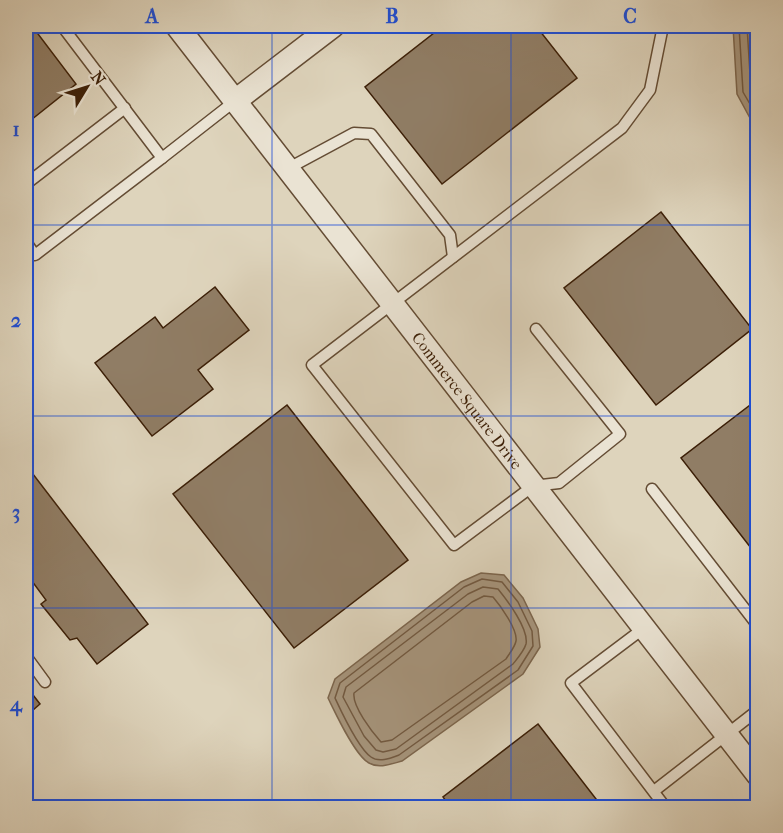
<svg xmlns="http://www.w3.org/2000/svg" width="783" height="833" font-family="'IM FELL French Canon',serif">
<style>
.water{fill:#a7967e;stroke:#7c664e;stroke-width:1.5}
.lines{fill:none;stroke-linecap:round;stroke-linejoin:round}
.shore{stroke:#725a42;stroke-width:1.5}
.building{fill:#907d65;stroke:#3c1f07;stroke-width:1.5}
.lane-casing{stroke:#644c34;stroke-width:13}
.street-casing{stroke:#644c34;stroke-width:25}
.lane{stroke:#eae3d3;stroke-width:10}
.street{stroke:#eae3d3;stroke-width:22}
.grid{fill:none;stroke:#1d4ed8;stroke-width:1.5;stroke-opacity:0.55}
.labels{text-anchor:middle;stroke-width:6;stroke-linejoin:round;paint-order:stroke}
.street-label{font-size:16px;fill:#3c1f07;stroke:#eae3d3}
.neatline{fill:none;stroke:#1d4ed8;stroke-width:2}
.grid-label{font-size:20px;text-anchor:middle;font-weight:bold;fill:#1d4ed8}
</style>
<rect width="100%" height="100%" fill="#ded4bc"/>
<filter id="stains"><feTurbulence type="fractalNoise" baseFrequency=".00333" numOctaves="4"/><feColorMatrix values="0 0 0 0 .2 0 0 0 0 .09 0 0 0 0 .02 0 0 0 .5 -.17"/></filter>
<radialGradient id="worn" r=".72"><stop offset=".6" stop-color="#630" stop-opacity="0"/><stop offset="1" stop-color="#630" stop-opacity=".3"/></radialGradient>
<!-- water -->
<g class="water">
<path d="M 733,26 L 757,26 L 757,131 L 737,94 Z"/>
<path d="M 481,573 L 504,575 L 523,598 L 538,629 L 540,647 L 523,674 L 402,761 C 391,764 379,769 369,763 C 355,756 335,712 328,698 L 335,679 L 461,582 Z"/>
</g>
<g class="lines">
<!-- shore -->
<g class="shore">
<path d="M 739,26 L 743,92 L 758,118"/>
<path d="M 747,26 L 751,90 L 758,103"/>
<path d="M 482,579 L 502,582 L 518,602 L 532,631 L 533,646 L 518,670 L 399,755 C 391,758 379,763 371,757 C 358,748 342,713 335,698 L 340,683 L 464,587 Z"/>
<path d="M 483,587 L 498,589 C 507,600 529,629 526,644 C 524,651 517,659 513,664 L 396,749 L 383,752 L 376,750 L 364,736 L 343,697 L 346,687 L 468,594 Z"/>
<path d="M 484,596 L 493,597 C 500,605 518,630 516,641 C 515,647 509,654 506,659 L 392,740 L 381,742 C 372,732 352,706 354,693 L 472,602 Z"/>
</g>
</g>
<!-- building -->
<g class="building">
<path d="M 26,26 L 32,26 L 76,84 L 26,124 Z"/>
<path d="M 443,26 L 536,26 L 577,78 L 442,184 L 365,87 Z"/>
<path d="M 661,212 L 752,329 L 656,405 L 564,288 Z"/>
<path d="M 215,287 L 249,330 L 198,370 L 213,389 L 152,436 L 95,363 L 155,317 L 163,328 Z"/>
<path d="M 758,399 L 758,557 L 681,458 Z"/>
<path d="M 287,405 L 408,560 L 294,648 L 173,494 Z"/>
<path d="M 26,465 L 148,624 L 97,664 L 77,638 L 70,640 L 41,604 L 46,600 L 26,573 Z"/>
<path d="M 26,686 L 40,704 L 26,716 Z"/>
<path d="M 538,724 L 603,808 L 451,808 L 443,797 Z"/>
</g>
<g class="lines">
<!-- lane casing -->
<g class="lane-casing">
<g id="lane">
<path d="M 162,158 L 235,101"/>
<path d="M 287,169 L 354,133 L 371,134 L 450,235 L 453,257"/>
<path d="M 26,184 L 125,108"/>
<path d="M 26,242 L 35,255 L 162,158 L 62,26"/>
<path d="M 536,329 L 620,434 L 559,483 L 533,486 L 454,545 L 312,365 L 622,128 L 650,90 L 663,26"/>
<path d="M 652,489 L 758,626"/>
<path d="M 644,628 L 571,683 L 666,808"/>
<path d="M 26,656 L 45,682"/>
<path d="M 654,791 L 758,710"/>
</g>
</g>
<!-- street casing -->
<g class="street-casing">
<g id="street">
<path id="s1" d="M 177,26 L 758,775"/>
<path d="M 235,101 L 333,26"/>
</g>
</g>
<!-- lane -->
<use href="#lane" class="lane"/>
<!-- street -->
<use href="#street" class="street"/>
</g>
<!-- grid -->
<path class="grid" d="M 272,26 L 272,808M 511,26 L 511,808M 26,225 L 758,225M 26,416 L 758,416M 26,608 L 758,608"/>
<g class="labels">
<!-- street labels -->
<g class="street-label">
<text dy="6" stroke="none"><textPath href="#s1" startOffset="474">Commerce Square Drive</textPath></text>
</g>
</g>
<!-- margin -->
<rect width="783" height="833" fill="none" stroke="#ded4bc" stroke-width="66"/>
<!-- north arrow -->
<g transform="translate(87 87) rotate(52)" stroke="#eae3d3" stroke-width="4.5" paint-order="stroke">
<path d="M0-4.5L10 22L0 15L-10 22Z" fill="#3c1f07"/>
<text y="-9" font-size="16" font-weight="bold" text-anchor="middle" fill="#3c1f07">N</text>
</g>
<rect x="33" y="33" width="717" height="767" class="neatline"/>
<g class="grid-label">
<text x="152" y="23">A</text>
<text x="392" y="23">B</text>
<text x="630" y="23">C</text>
<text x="16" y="136">1</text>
<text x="16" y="327">2</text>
<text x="16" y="519">3</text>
<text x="16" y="711">4</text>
</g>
<rect width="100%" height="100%" filter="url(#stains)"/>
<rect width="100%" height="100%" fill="url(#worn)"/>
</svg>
